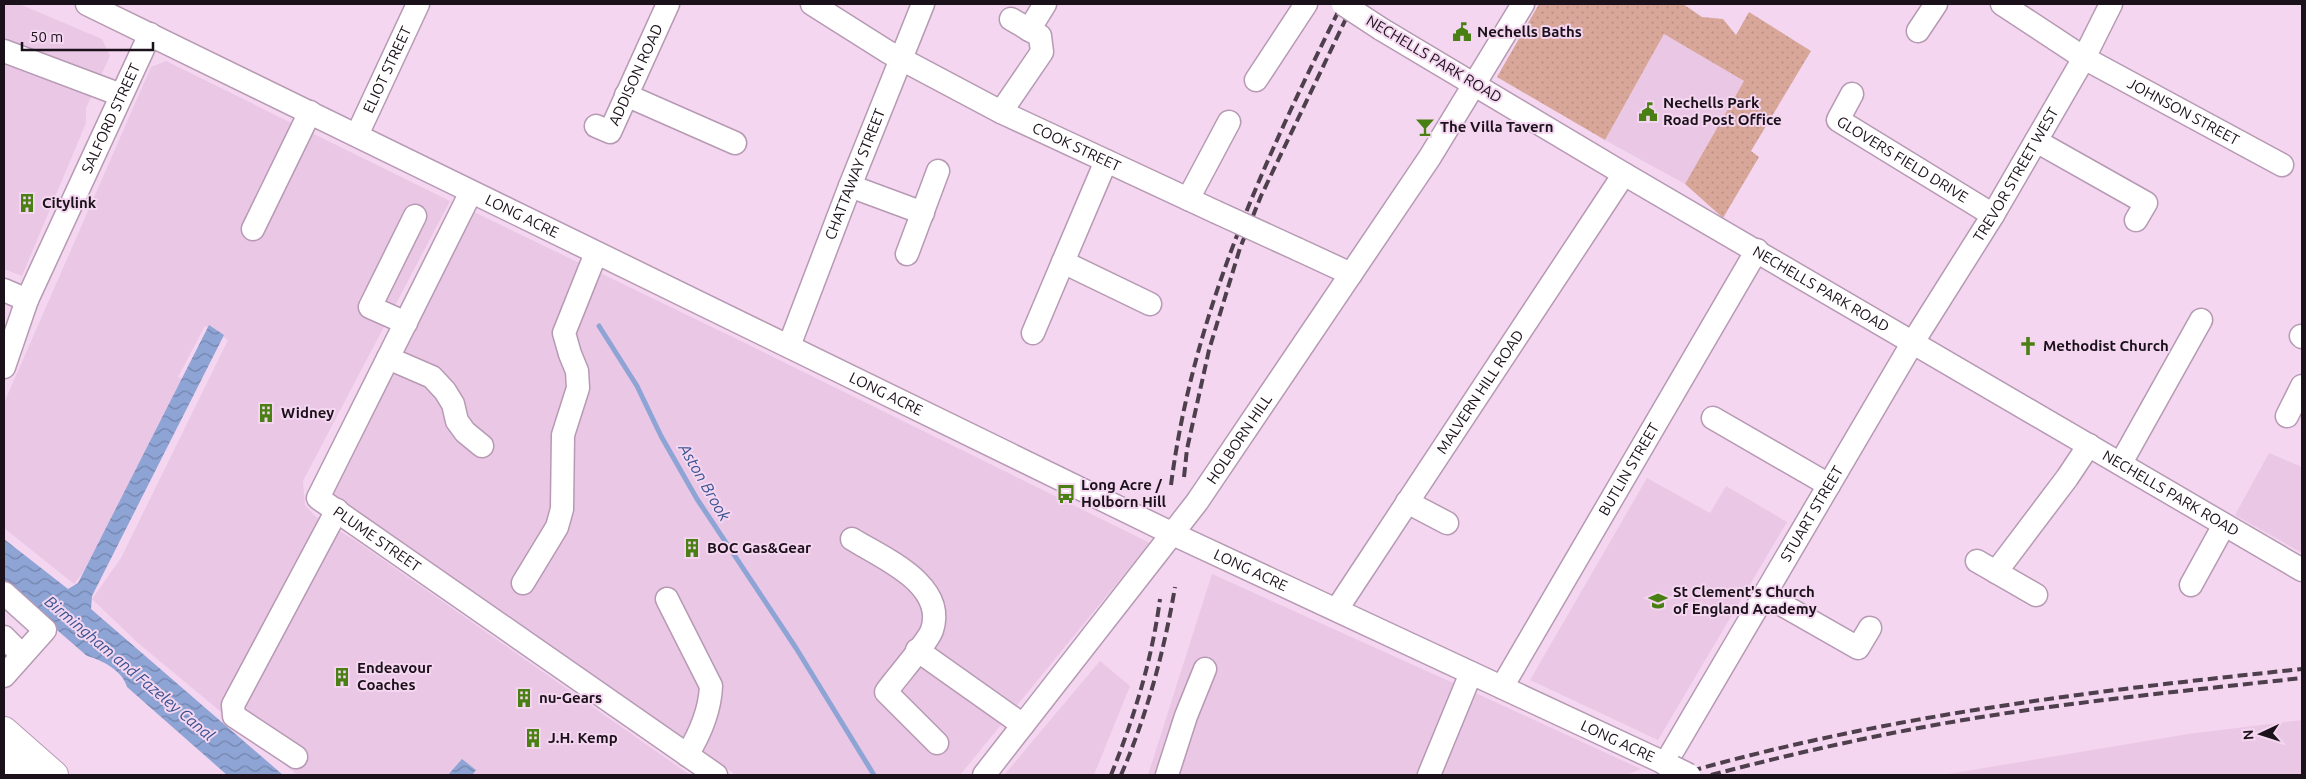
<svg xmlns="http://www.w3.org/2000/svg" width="2306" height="779" font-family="Ubuntu,sans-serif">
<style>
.built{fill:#ebc7e6}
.park{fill:url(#park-dots)}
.water{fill:url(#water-waves)}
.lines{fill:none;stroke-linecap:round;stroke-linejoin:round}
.stream{stroke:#8ea4d5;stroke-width:5}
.minor-casing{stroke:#b69ab3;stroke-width:25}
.major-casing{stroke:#b69ab3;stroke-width:30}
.minor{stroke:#fff;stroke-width:22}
.major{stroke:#fff;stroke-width:28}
.rail{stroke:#4e3f4c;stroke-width:4;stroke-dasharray:10 5;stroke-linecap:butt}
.minor-bridge-casing{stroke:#b69ab3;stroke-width:25;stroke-linecap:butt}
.minor-bridge{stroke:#fff;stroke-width:22}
.labels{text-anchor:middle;stroke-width:4;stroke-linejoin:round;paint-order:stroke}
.poi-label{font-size:15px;font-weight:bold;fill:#1b111a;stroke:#f4d6f0;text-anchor:start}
.street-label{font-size:15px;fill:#1b111a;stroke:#f4d6f0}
.water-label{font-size:16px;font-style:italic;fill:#385290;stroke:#f4d6f0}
</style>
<defs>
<pattern id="park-dots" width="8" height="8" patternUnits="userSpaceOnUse" patternTransform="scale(1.25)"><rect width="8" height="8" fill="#d8a79a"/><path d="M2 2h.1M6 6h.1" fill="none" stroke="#b98f84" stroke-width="1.8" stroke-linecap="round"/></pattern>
<pattern id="water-waves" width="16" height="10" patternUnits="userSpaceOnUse" patternTransform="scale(1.25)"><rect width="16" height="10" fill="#8ea4d5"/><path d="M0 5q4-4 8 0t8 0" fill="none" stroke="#7384ac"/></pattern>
</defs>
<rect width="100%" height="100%" fill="#f4d6f0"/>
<!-- built -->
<g class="built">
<path d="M 4,4 L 19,4 L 102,39 L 110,56 L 86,108 L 86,123 L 22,276 L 4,269 Z"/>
<path d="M 1664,34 L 1744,81 L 1685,184 L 1605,140 Z"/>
<path d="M 166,61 L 450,201 L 303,481 L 305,505 L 315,516 L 359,543 L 690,775 L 297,775 L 138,643 L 92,599 L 121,558 L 228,340 L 205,326 L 178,377 L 182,379 L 99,543 L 83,572 L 74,584 L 4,528 L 4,403 L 151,67 Z"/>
<path d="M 474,212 L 747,344 L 1150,543 L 960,775 L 736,775 L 331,493 Z"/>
<path d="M 2269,453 L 2302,467 L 2302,553 L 2235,515 Z"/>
<path d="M 1647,478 L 1710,513 L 1726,486 L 1787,522 L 1658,740 L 1530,680 Z"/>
<path d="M 1212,574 L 1493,701 L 1641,769 L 1626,775 L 1148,775 Z"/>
<path d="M 1100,661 L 1130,686 L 1094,775 L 1004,775 Z"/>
<path d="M 2302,720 L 2302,775 L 1942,775 L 2188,734 Z"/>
</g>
<!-- park -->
<path class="park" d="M 1539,4 L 1683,4 L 1702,17 L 1723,19 L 1736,35 L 1749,12 L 1811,51 L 1751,151 L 1759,157 L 1723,218 L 1685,184 L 1744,81 L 1664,34 L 1605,140 L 1497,77 Z"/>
<!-- water -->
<g class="water">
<path d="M 209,325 L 224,335 L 92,596 L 91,609 L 283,775 L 227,775 L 127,687 C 123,671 102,660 87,656 L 4,584 L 4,539 L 68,589 L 78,583 Z"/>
<path d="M 462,759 L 476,770 L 472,775 L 448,775 Z"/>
</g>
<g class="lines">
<!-- stream -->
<path class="stream" d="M 599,326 L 637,386 L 661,436 L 697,499 L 796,648 L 874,775"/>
<!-- minor casing -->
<g class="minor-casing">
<g id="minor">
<path id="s1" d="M 87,4 L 1173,534 L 1673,767"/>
<path id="s2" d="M 812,4 L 888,52 L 1001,112 L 1216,212"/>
<path id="s3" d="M 2002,4 L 2084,58 L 2282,165"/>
<path id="s4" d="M 1381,29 L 1624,174 L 2302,570"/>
<path d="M 1029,30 L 1045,4"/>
<path d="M 1918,31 L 1936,4"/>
<path d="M 4,51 L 121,95"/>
<path d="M 1256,80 L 1306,4"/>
<path id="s5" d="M 1852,94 L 1838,120 L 1993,215"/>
<path d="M 626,95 L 735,143"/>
<path d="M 1001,112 L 1042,52 L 1040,36 L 1011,19"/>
<path id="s6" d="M 596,126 L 610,132 L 668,4"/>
<path id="s7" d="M 357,135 L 418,4"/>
<path d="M 2036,141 L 2146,203 L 2136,220"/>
<path d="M 1106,161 L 1063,262 L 1150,304"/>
<path d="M 850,186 L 923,213"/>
<path id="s8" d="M 471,192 L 318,498 L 716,775"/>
<path d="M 1188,199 L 1229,122"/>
<path d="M 253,229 L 310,112"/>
<path d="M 1297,249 L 1351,274"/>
<path d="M 907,254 L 938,171"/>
<path d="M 4,290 L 27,300"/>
<path d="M 406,323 L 370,307 L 415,216"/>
<path d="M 1033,333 L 1063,262"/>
<path d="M 2301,336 L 2302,337"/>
<path id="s9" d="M 789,346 L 850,186 L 923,4"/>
<path d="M 388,358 L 432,377 L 445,391 L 453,404 L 457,421 L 465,432 L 482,446"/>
<path id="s10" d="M 4,367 L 27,300 L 150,34"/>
<path d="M 2287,416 L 2302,386"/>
<path d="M 1713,418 L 1829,485"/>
<path d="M 2121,463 L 2201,320"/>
<path d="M 1407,502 L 1447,523"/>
<path d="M 852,539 C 882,558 947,584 932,630 C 928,642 895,679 886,692 L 937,743"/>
<path d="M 1977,561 L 2036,595"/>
<path d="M 1996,572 L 2067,478 L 2089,445"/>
<path d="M 523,583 L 557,527 L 562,509 L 563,435 L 578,388 L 577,371 L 570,354 L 564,333 L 596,253"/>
<path d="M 2191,585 L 2224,525"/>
<path d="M 4,593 L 45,630 L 4,676"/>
<path d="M 1765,595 L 1858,648 L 1870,628"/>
<path d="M 667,599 L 711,686 C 710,711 700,734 687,755"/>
<path id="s11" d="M 1337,609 L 1624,174"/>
<path d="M 4,637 L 22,655"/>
<path d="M 917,650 L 1023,725"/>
<path id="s12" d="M 1502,687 L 1757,250"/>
<path d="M 296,757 L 234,716 L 233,705 L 337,510"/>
<path id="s13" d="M 1665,764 L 1913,342 L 1993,215 L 2084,58 L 2111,4"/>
<path id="s14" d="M 984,775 L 1197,502 L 1430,157 L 1523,4"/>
<path d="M 1167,775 L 1186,716 L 1205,669"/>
<path d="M 1429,775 L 1471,673"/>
</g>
</g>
<!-- major casing -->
<g class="major-casing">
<g id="major">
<path d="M 4,731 L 54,775"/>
<path d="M 4,759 L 22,775"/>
</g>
</g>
<!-- minor -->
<use href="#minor" class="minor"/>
<!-- major -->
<use href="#major" class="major"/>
<!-- rail -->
<g class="rail">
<path d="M 1184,477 L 1187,449 L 1209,350 L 1240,248 L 1261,196 L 1353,4"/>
<path d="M 1171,485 C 1193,313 1266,157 1342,4"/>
<path d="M 1111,775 C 1134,718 1152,660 1160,599"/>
<path d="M 1121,775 C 1147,715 1164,652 1175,587"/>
<path d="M 1677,775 C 1881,716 2091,691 2302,669"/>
<path d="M 1711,775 C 1825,745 1941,721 2057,706 C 2139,695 2221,687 2302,678"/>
</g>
<!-- minor-bridge casing -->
<g class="minor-bridge-casing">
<g id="minor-bridge">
<path d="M 1343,4 L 1381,29"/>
<path d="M 1216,212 L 1297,249"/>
<path d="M 1673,767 L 1689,775"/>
</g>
</g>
<!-- minor-bridge -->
<use href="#minor-bridge" class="minor-bridge"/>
</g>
<!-- icons -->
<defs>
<g id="civic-bare" transform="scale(1.5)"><path d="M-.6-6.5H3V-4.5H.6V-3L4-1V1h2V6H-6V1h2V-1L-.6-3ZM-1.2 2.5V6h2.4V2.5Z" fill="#4a7f14" stroke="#f4d6f0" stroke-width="2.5" paint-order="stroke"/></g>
<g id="bar-bare" transform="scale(1.5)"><path d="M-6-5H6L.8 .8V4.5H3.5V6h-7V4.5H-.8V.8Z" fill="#4a7f14" stroke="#f4d6f0" stroke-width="2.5" paint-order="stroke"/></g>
<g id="building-bare" transform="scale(1.5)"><path d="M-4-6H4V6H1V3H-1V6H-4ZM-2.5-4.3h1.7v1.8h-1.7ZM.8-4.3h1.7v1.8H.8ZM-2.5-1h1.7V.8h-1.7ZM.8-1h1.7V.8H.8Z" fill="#4a7f14" stroke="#f4d6f0" stroke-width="2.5" paint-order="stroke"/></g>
<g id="church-bare" transform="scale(1.5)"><path d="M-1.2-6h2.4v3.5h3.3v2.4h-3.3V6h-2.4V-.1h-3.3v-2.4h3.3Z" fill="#4a7f14" stroke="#f4d6f0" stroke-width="2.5" paint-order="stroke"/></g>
<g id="bus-bare" transform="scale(1.5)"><path d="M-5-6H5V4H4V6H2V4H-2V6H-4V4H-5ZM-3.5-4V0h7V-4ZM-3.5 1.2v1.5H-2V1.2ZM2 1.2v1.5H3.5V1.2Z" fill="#4a7f14" stroke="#f4d6f0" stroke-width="2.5" paint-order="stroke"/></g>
<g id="school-bare" transform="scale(1.5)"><path d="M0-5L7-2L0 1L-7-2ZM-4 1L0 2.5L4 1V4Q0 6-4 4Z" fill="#4a7f14" stroke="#f4d6f0" stroke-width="2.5" paint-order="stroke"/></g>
</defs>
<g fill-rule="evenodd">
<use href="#civic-bare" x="1462" y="32"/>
<use href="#civic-bare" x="1648" y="112"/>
<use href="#bar-bare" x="1425" y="127"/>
<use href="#building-bare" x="27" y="203"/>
<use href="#church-bare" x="2028" y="346"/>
<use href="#building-bare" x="266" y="413"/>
<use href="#bus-bare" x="1066" y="494"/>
<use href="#building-bare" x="692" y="548"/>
<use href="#school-bare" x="1658" y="601"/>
<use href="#building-bare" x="342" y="677"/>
<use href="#building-bare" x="524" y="698"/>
<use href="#building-bare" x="533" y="738"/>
</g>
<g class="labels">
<!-- poi labels -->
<g class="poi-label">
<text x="1477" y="37">Nechells Baths</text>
<text x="1663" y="108">Nechells Park<tspan x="1663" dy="17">Road Post Office</tspan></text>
<text x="1440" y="132">The Villa Tavern</text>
<text x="42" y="208">Citylink</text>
<text x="2043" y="351">Methodist Church</text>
<text x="281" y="418">Widney</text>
<text x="1081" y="490">Long Acre /<tspan x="1081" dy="17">Holborn Hill</tspan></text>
<text x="707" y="553">BOC Gas&amp;Gear</text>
<text x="1673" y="597">St Clement's Church<tspan x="1673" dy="17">of England Academy</tspan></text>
<text x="357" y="673">Endeavour<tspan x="357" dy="17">Coaches</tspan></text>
<text x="539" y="703">nu-Gears</text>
<text x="548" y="743">J.H. Kemp</text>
</g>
<!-- street labels -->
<g class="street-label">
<text transform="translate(1434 59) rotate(31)" y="5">NECHELLS PARK ROAD</text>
<text dy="5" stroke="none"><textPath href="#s7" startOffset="72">ELIOT STREET</textPath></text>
<text dy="5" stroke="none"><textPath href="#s6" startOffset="78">ADDISON ROAD</textPath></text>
<text dy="5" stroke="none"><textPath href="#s3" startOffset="211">JOHNSON STREET</textPath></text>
<text dy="5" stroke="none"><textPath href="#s10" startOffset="271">SALFORD STREET</textPath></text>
<text dy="5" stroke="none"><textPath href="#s2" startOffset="301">COOK STREET</textPath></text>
<text dy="5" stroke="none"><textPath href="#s5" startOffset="105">GLOVERS FIELD DRIVE</textPath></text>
<text dy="5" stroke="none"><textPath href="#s9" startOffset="184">CHATTAWAY STREET</textPath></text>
<text dy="5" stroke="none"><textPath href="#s13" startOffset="686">TREVOR STREET WEST</textPath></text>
<text dy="5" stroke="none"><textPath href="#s1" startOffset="484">LONG ACRE</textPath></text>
<text dy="5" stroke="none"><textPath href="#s4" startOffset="511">NECHELLS PARK ROAD</textPath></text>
<text dy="5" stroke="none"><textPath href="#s11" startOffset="260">MALVERN HILL ROAD</textPath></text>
<text dy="5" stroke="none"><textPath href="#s1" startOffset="889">LONG ACRE</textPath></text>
<text dy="5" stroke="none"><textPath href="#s14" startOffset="422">HOLBORN HILL</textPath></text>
<text dy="5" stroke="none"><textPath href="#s12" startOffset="252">BUTLIN STREET</textPath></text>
<text dy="5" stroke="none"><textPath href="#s4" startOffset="916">NECHELLS PARK ROAD</textPath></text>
<text dy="5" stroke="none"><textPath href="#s13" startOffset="290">STUART STREET</textPath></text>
<text dy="5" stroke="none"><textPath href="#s8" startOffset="414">PLUME STREET</textPath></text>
<text dy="5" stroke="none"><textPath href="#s1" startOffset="1294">LONG ACRE</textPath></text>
<text dy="5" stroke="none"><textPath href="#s1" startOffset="1699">LONG ACRE</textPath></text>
</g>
<!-- water labels -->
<g class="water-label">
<text transform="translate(705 482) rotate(60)" y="6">Aston Brook</text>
<text transform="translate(130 668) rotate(40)" y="6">Birmingham and Fazeley Canal</text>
</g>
</g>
<!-- border -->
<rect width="2306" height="779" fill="none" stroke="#1b111a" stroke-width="10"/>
<!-- north arrow -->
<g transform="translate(2261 734) rotate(266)" stroke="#f4d6f0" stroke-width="4" paint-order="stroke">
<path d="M0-4L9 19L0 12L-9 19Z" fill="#1b111a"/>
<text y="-8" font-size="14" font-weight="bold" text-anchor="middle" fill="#1b111a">N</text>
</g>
<!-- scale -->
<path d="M22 42v8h131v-8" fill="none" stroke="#1b111a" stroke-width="2.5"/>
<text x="30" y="42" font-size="15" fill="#1b111a" stroke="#f4d6f0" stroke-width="4" paint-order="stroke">50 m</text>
</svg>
